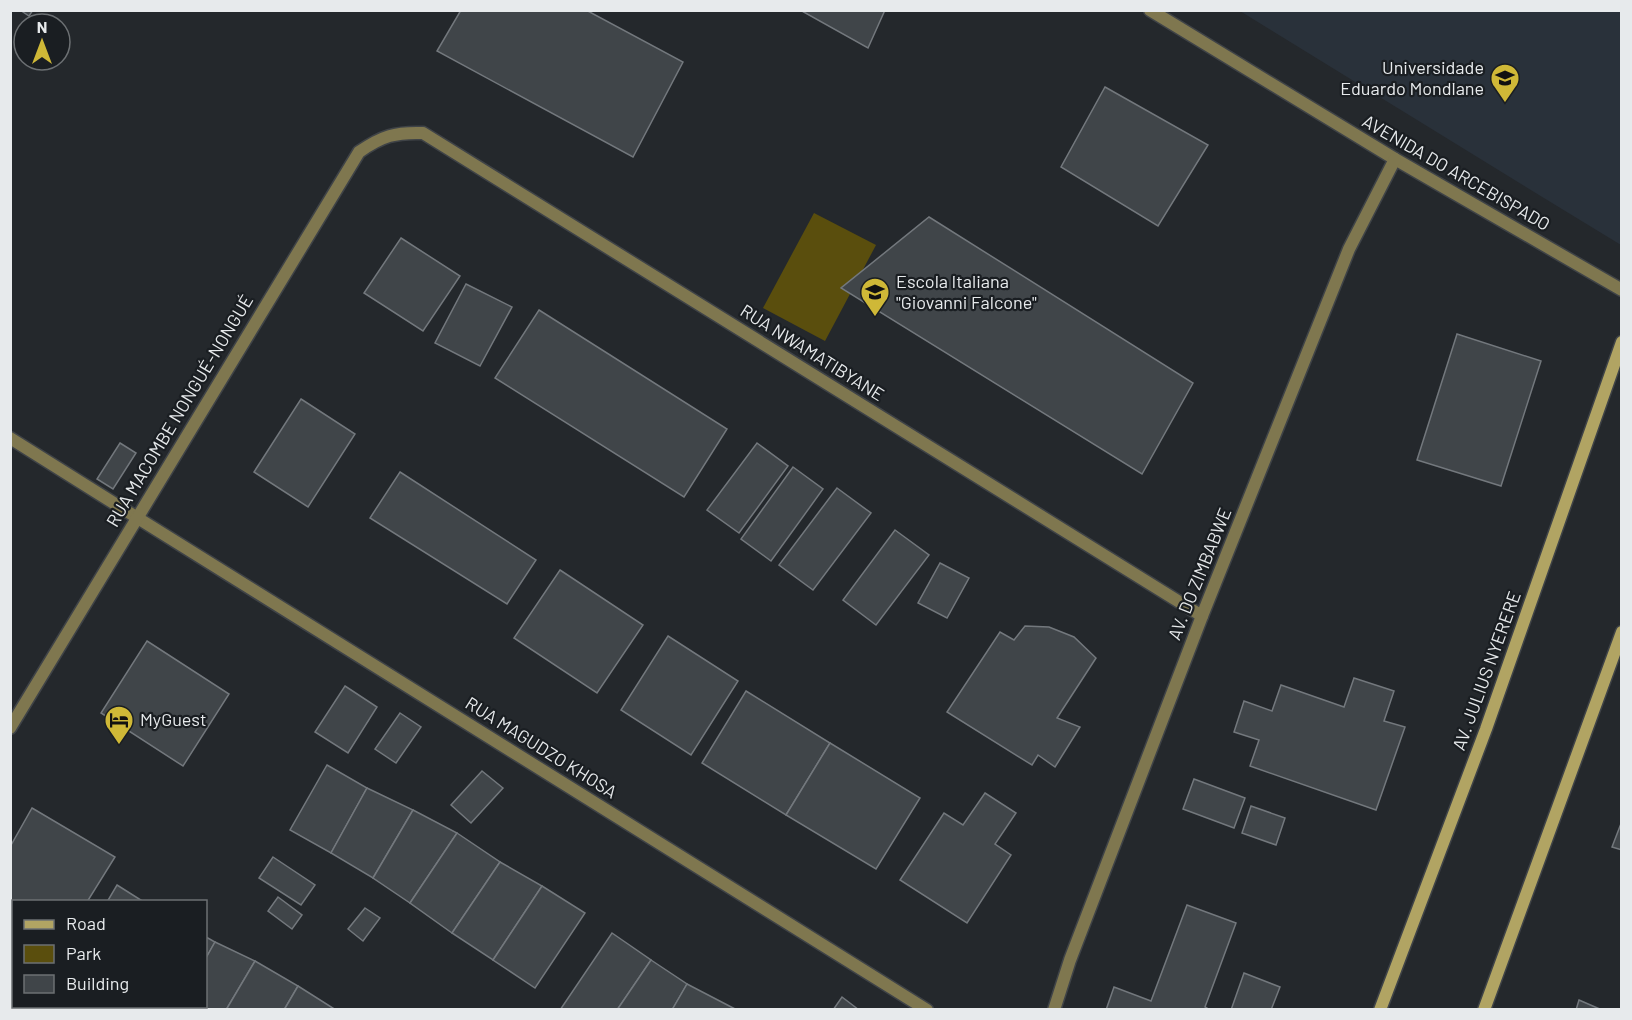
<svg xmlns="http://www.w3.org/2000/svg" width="1632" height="1020" font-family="Barlow,sans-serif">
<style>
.built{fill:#29313a}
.green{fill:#5a4e0d}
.building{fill:#404549;stroke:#73787d;stroke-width:1.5}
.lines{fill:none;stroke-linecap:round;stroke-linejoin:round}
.service-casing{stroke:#3f4347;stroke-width:15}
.minor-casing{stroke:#3f4347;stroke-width:15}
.secondary-casing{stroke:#3f4347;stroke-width:15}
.service{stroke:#7f774f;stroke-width:12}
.minor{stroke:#7f774f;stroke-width:12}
.secondary{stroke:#b1a463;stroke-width:12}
.labels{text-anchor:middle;stroke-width:4.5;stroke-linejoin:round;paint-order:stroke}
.poi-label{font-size:18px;fill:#e7eaec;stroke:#1a1e22;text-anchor:start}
.street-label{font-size:18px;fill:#e7eaec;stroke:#1a1e22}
</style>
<rect width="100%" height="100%" fill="#24282c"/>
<!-- built -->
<path class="built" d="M 1240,11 L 1621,11 L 1621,245 L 1539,195 Z"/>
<!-- green -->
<path class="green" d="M 814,213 L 876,245 L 825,341 L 763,308 Z"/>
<!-- building -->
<g class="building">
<path d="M 20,10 L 33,10 L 29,16 Z"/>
<path d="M 461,10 L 586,10 L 683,62 L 633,157 L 437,51 Z"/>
<path d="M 800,10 L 885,10 L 868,48 Z"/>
<path d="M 1105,87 L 1208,145 L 1158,226 L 1061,167 Z"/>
<path d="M 929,217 L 1193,383 L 1142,474 L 841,288 Z"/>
<path d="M 401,238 L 460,276 L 423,331 L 364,293 Z"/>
<path d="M 466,284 L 512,307 L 480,366 L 435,343 Z"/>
<path d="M 539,310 L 727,429 L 684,497 L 495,378 Z"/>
<path d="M 1457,334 L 1541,361 L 1501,486 L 1417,460 Z"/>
<path d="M 301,399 L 355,434 L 308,507 L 254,472 Z"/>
<path d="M 120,443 L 136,453 L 113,489 L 97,479 Z"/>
<path d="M 757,443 L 788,466 L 739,533 L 707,510 Z"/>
<path d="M 793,467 L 823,489 L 771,561 L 741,539 Z"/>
<path d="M 400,472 L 536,560 L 507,604 L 370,518 Z"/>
<path d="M 837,488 L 871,513 L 813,590 L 779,565 Z"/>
<path d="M 895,530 L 929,555 L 876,625 L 843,600 Z"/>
<path d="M 940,563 L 969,578 L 947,618 L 918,603 Z"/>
<path d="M 560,570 L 643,625 L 597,693 L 514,638 Z"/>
<path d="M 1025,626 L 1049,627 L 1074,637 L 1096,658 L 1057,718 L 1080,727 L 1055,767 L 1038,755 L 1032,765 L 947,712 L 1000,632 L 1014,640 Z"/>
<path d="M 668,636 L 738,681 L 691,755 L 621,710 Z"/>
<path d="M 147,641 L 229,694 L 183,766 L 101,713 Z"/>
<path d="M 1354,678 L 1394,691 L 1384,721 L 1405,727 L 1376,810 L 1250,766 L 1259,740 L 1234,732 L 1244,701 L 1272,711 L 1281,685 L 1344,707 Z"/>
<path d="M 345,686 L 377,707 L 348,753 L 315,732 Z"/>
<path d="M 746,691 L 830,743 L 786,815 L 702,763 Z"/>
<path d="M 400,713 L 421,727 L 396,763 L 375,749 Z"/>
<path d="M 830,743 L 920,798 L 876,869 L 786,815 Z"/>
<path d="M 327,765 L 367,788 L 331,853 L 290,830 Z"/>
<path d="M 482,771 L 503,788 L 471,823 L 451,805 Z"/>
<path d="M 1194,779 L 1245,798 L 1234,828 L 1183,809 Z"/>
<path d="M 367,788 L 413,810 L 373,878 L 331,853 Z"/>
<path d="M 985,793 L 1016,813 L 995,844 L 1011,855 L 967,923 L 900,880 L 944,813 L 963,825 Z"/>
<path d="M 1251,806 L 1285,818 L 1276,845 L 1242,833 Z"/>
<path d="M 32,808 L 115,857 L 87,902 L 14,902 L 14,917 L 10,915 L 10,847 Z"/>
<path d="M 413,810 L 457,833 L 410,903 L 373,878 Z"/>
<path d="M 1622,821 L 1622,850 L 1612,847 Z"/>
<path d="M 457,833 L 500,862 L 452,933 L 410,903 Z"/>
<path d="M 273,857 L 315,885 L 301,905 L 259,878 Z"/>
<path d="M 500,862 L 542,886 L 493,960 L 452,933 Z"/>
<path d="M 117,885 L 144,902 L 107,902 Z"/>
<path d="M 542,886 L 585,913 L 535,988 L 493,960 Z"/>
<path d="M 278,897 L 302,915 L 292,929 L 268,911 Z"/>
<path d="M 1187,905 L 1236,923 L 1205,1007 L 1210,1010 L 1106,1010 L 1114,987 L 1151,1001 Z"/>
<path d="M 365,908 L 380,918 L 363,941 L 348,929 Z"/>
<path d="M 612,933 L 651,960 L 617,1010 L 560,1010 Z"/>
<path d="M 206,937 L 215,942 L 206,958 Z"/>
<path d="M 215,942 L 255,961 L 226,1010 L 175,1007 L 206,1006 L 206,958 Z"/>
<path d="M 651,960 L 687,984 L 672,1010 L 617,1010 Z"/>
<path d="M 255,961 L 298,986 L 284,1010 L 226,1010 Z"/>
<path d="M 1244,973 L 1280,987 L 1271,1010 L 1231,1010 Z"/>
<path d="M 687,984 L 737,1010 L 672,1010 Z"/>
<path d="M 298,986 L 336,1010 L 284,1010 Z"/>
<path d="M 842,997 L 859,1010 L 833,1010 Z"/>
<path d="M 1579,1000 L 1602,1010 L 1576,1010 Z"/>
</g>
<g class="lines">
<!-- service casing -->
<g class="service-casing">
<path id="service" d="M 10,438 L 136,517"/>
</g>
<!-- minor casing -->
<g class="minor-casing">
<g id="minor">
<path d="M 1150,10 L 1395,159 L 1622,290"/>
<path d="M 136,517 L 927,1010"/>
<path d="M 10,728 L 359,152 C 382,136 395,132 423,133 L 1202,616"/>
<path d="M 1054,1010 L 1070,960 L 1202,616 L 1349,249 L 1395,159"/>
</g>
</g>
<!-- secondary casing -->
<g class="secondary-casing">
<g id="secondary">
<path d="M 1380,1010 L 1486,729 L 1622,342"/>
<path d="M 1484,1010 L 1622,632"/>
</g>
</g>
<!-- service -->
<use href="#service" class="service"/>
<!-- minor -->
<use href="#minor" class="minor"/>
<!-- secondary -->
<use href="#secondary" class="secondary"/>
</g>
<!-- icons -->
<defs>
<g id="university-pin" transform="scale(1.5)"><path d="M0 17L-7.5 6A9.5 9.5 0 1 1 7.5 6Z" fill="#cfb837" stroke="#1a1e22"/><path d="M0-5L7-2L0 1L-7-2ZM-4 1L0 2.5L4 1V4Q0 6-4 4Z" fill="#111"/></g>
<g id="school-pin" transform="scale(1.5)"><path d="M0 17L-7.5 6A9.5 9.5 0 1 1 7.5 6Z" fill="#cfb837" stroke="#1a1e22"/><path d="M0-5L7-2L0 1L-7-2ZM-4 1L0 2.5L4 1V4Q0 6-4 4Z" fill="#111"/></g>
<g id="hotel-pin" transform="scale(1.5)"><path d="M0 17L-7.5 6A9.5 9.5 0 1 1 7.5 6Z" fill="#cfb837" stroke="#1a1e22"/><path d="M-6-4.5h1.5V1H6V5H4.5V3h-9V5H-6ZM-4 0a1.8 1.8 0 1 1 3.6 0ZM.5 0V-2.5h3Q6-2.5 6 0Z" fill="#111"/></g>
</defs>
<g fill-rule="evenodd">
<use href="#university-pin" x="1505" y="78"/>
<use href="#school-pin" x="875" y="292"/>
<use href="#hotel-pin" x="119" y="720"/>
</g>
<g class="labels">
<!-- poi labels -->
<g class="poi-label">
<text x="1484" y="74" text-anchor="end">Universidade<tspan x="1484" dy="21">Eduardo Mondlane</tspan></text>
<text x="896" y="288">Escola Italiana<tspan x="896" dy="21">"Giovanni Falcone"</tspan></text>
<text x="140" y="726">MyGuest</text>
</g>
<!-- street labels -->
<g class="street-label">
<text transform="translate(1456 173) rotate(30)" y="6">AVENIDA DO ARCEBISPADO</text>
<text transform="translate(812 353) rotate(32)" y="6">RUA NWAMATIBYANE</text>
<text transform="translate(180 411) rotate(-59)" y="6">RUA MACOMBE NONGUÉ-NONGUÉ</text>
<text transform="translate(1200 574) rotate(-68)" y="6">AV. DO ZIMBABWE</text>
<text transform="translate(1487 671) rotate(-70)" y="6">AV. JULIUS NYERERE</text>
<text transform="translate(541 748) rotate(32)" y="6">RUA MAGUDZO KHOSA</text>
</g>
</g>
<!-- border -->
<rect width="1632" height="1020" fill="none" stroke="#e7eaec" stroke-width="24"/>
<!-- legend -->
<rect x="12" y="900" width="195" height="108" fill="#1a1e22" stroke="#6c7073" stroke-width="1.5"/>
<rect x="24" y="920" width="30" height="9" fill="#b1a463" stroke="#6c7073" stroke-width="1.5"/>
<text x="66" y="930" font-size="18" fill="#e7eaec">Road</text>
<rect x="24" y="945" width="30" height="18" fill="#5a4e0d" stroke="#6c7073" stroke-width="1.5"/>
<text x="66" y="960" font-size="18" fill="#e7eaec">Park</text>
<rect x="24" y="975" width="30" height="18" fill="#404549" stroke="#6c7073" stroke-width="1.5"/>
<text x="66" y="990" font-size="18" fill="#e7eaec">Building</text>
<!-- north arrow -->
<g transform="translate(42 42)"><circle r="28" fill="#1a1e22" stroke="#6c7073" stroke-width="1.5"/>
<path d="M0-4.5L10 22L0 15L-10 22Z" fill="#cfb837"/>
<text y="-9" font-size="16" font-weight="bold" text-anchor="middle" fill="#e7eaec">N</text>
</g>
</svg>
